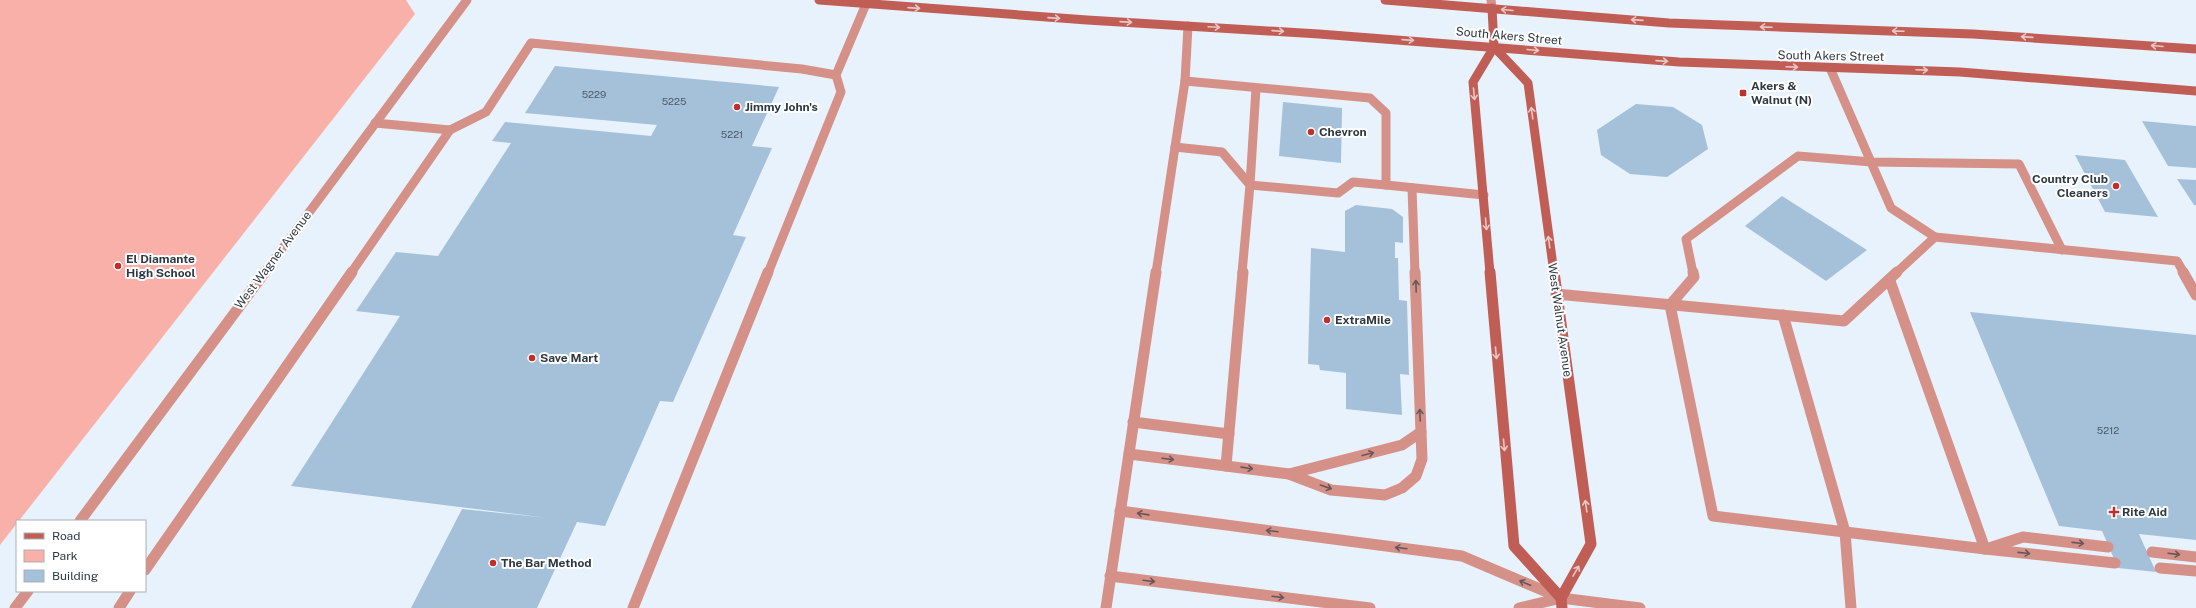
<svg xmlns="http://www.w3.org/2000/svg" width="2196" height="608" font-family="'Public Sans',sans-serif">
<style>
.green{fill:#f9b0a8}
.building{fill:#a5c0d9}
.lines{fill:none;stroke-linecap:round;stroke-linejoin:round}
.service-far1{stroke:#d59088;stroke-width:9}
.service{stroke:#d59088;stroke-width:11}
.minor-far1{stroke:#d59088;stroke-width:9}
.minor{stroke:#d59088;stroke-width:11}
.tertiary{stroke:#d59088;stroke-width:9}
.secondary-far1{stroke:#c05e56;stroke-width:9}
.secondary{stroke:#c05e56;stroke-width:11}
.oneway{stroke:#e9c7c4}
.oneway2{stroke:#68575a}
.poi-dot{fill:#bf302d;stroke:#fff;stroke-width:1.5}
.labels{text-anchor:middle;stroke-width:4;stroke-linejoin:round;paint-order:stroke}
.number-label{font-size:10px;fill:#4b5a68}
.street-label{font-size:12px;fill:#2d3842;stroke:#fff}
.poi-label{font-size:12px;font-weight:bold;fill:#2d3842;stroke:#fff;text-anchor:start}
</style>
<rect width="100%" height="100%" fill="#e7f2fd"/>
<!-- green -->
<path class="green" d="M 0,0 L 406,0 L 415,14 L 0,545 Z"/>
<!-- building -->
<g class="building">
<path d="M 555,66 L 779,87 L 752,146 L 772,148 L 733,235 L 746,237 L 673,402 L 660,401 L 605,526 L 577,522 L 537,608 L 411,608 L 462,509 L 548,518 L 291,486 L 400,316 L 356,311 L 396,252 L 438,256 L 511,143 L 492,141 L 505,122 L 651,136 L 657,125 L 525,113 Z"/>
<path d="M 1283,102 L 1342,108 L 1341,163 L 1279,156 Z"/>
<path d="M 1636,104 L 1673,107 L 1702,125 L 1708,149 L 1667,177 L 1630,174 L 1601,155 L 1597,130 Z"/>
<path d="M 2142,121 L 2196,126 L 2196,168 L 2168,166 Z"/>
<path d="M 2075,155 L 2125,160 L 2158,217 L 2105,212 Z"/>
<path d="M 2177,179 L 2196,180 L 2196,205 L 2194,205 Z"/>
<path d="M 1782,196 L 1867,250 L 1826,281 L 1745,226 Z"/>
<path d="M 1356,205 L 1392,209 L 1403,217 L 1403,243 L 1395,242 L 1395,258 L 1398,258 L 1399,300 L 1407,301 L 1409,375 L 1400,374 L 1402,415 L 1346,409 L 1346,373 L 1320,370 L 1319,365 L 1308,364 L 1311,248 L 1345,252 L 1345,211 Z"/>
<path d="M 1970,312 L 2196,335 L 2196,540 L 2139,534 L 2156,572 L 2118,568 L 2102,531 L 2059,526 Z"/>
</g>
<g class="lines">
<!-- service-far1 -->
<g class="service-far1">
<path d="M 1830,68 L 1891,208 L 1935,237 L 1896,273"/>
<path d="M 1185,81 L 1370,98 L 1386,113 L 1386,185 L 1484,195"/>
<path d="M 1256,88 L 1250,185 L 1338,193 L 1353,182 L 1386,185"/>
<path d="M 375,123 L 450,130"/>
<path d="M 1175,147 L 1222,152 L 1250,185 L 1242,273"/>
<path d="M 1412,188 L 1415,273"/>
<path d="M 1935,237 L 2177,261 L 2184,273"/>
<path d="M 351,273 L 450,130 L 486,112 L 531,43 L 802,69 L 836,75"/>
<path d="M 768,273 L 841,92 L 836,75 L 866,4"/>
<path d="M 1156,273 L 1185,81 L 1188,26"/>
<path d="M 1693,273 L 1686,239 L 1798,156 L 1872,162 L 2019,164 L 2062,250"/>
</g>
<!-- service -->
<g class="service">
<path d="M 1243,272 L 1226,466 L 1289,474 L 1331,490 L 1385,495 L 1402,488 L 1416,476 L 1422,459 L 1415,272"/>
<path d="M 1693,272 L 1694,277 L 1670,305 L 1713,516 L 1985,549 L 1890,281"/>
<path d="M 2183,272 L 2196,295"/>
<path d="M 1556,294 L 1844,321 L 1897,272"/>
<path d="M 1783,315 L 1845,532 L 1851,608"/>
<path d="M 1133,422 L 1229,434"/>
<path d="M 1129,454 L 1226,466"/>
<path d="M 1289,474 L 1402,445 L 1421,432"/>
<path d="M 1120,511 L 1462,556 L 1561,598"/>
<path d="M 1989,548 L 2023,537 L 2108,547"/>
<path d="M 1985,549 L 2115,563"/>
<path d="M 2152,552 L 2196,557"/>
<path d="M 2160,568 L 2196,571"/>
<path d="M 145,570 L 352,272"/>
<path d="M 1110,576 L 1370,608"/>
<path d="M 119,608 L 130,591"/>
<path d="M 633,608 L 768,272"/>
<path d="M 1106,608 L 1156,272"/>
<path d="M 1519,608 L 1561,598"/>
</g>
<!-- minor-far1 -->
<path class="minor-far1" d="M 264,273 L 467,0"/>
<!-- minor -->
<g class="minor">
<path d="M 80,521 L 265,272"/>
<path d="M 1561,598 L 1640,608"/>
<path d="M 15,608 L 28,591"/>
</g>
<!-- tertiary -->
<path class="tertiary" d="M 1491,0 L 1492,8"/>
<!-- secondary-far1 -->
<g class="secondary-far1">
<path d="M 819,0 L 1087,20 L 1319,34 L 1679,62 L 1960,72 L 2196,91"/>
<path d="M 1385,0 L 1669,23 L 1973,34 L 2196,49"/>
<path d="M 1494,47 L 1528,83 L 1554,273"/>
<path d="M 1490,273 L 1473,82 L 1494,47 L 1492,8"/>
</g>
<!-- secondary -->
<g class="secondary">
<path d="M 1490,272 L 1514,546 L 1561,598 L 1562,608"/>
<path d="M 1554,272 L 1591,544 L 1561,598"/>
</g>
</g>
<!-- one-way arrows -->
<defs><path id="oneway-shaft" d="M-6 0H5M1.5-3L5.5 0L1.5 3" fill="none" stroke-width="1.6" stroke-linecap="round" stroke-linejoin="round"/></defs>
<g class="oneway">
<use href="#oneway-shaft" transform="translate(914 8) rotate(4)"/>
<use href="#oneway-shaft" transform="translate(1507 10) rotate(-175)"/>
<use href="#oneway-shaft" transform="translate(1054 18) rotate(4)"/>
<use href="#oneway-shaft" transform="translate(1637 20) rotate(-176)"/>
<use href="#oneway-shaft" transform="translate(1126 22) rotate(4)"/>
<use href="#oneway-shaft" transform="translate(1214 27) rotate(3)"/>
<use href="#oneway-shaft" transform="translate(1766 27) rotate(-178)"/>
<use href="#oneway-shaft" transform="translate(1278 31) rotate(4)"/>
<use href="#oneway-shaft" transform="translate(1898 31) rotate(-178)"/>
<use href="#oneway-shaft" transform="translate(2027 37) rotate(-176)"/>
<use href="#oneway-shaft" transform="translate(1408 40) rotate(4)"/>
<use href="#oneway-shaft" transform="translate(2157 46) rotate(-175)"/>
<use href="#oneway-shaft" transform="translate(1533 50) rotate(5)"/>
<use href="#oneway-shaft" transform="translate(1662 61) rotate(4)"/>
<use href="#oneway-shaft" transform="translate(1792 67) rotate(2)"/>
<use href="#oneway-shaft" transform="translate(1922 70) rotate(2)"/>
<use href="#oneway-shaft" transform="translate(1474 94) rotate(85)"/>
<use href="#oneway-shaft" transform="translate(1532 113) rotate(-98)"/>
<use href="#oneway-shaft" transform="translate(1486 224) rotate(85)"/>
<use href="#oneway-shaft" transform="translate(1549 242) rotate(-98)"/>
<use href="#oneway-shaft" transform="translate(1496 353) rotate(85)"/>
<use href="#oneway-shaft" transform="translate(1504 445) rotate(85)"/>
<use href="#oneway-shaft" transform="translate(1586 506) rotate(-98)"/>
<use href="#oneway-shaft" transform="translate(1576 571) rotate(-60)"/>
</g>
<g class="oneway2">
<use href="#oneway-shaft" transform="translate(1416 286) rotate(-92)"/>
<use href="#oneway-shaft" transform="translate(1420 415) rotate(-92)"/>
<use href="#oneway-shaft" transform="translate(1368 454) rotate(-14)"/>
<use href="#oneway-shaft" transform="translate(1168 459) rotate(7)"/>
<use href="#oneway-shaft" transform="translate(1247 468) rotate(8)"/>
<use href="#oneway-shaft" transform="translate(1326 487) rotate(19)"/>
<use href="#oneway-shaft" transform="translate(1143 514) rotate(-172)"/>
<use href="#oneway-shaft" transform="translate(1272 531) rotate(-173)"/>
<use href="#oneway-shaft" transform="translate(2078 543) rotate(6)"/>
<use href="#oneway-shaft" transform="translate(1401 548) rotate(-173)"/>
<use href="#oneway-shaft" transform="translate(2024 553) rotate(6)"/>
<use href="#oneway-shaft" transform="translate(2174 554) rotate(7)"/>
<use href="#oneway-shaft" transform="translate(1149 581) rotate(7)"/>
<use href="#oneway-shaft" transform="translate(1525 583) rotate(-157)"/>
<use href="#oneway-shaft" transform="translate(1278 597) rotate(7)"/>
</g>
<!-- markers -->
<g class="poi-dot">
<rect x="1739" y="89" width="8" height="8" rx="2"/>
<circle cx="737" cy="107" r="4"/>
<circle cx="1311" cy="132" r="4"/>
<circle cx="2116" cy="186" r="4"/>
<circle cx="118" cy="266" r="4"/>
<circle cx="1327" cy="320" r="4"/>
<circle cx="532" cy="358" r="4"/>
<path d="M2112 506h4v4h4v4h-4v4h-4v-4h-4v-4h4z"/>
<circle cx="493" cy="563" r="4"/>
</g>
<g class="labels">
<!-- number labels -->
<g class="number-label">
<text x="594" y="98">5229</text>
<text x="674" y="105">5225</text>
<text x="732" y="138">5221</text>
<text x="2108" y="434">5212</text>
</g>
<!-- street labels -->
<g class="street-label">
<text transform="translate(1509 36) rotate(5)" y="4">South Akers Street</text>
<text transform="translate(1831 56) rotate(1)" y="4">South Akers Street</text>
<text transform="translate(273 260) rotate(-53)" y="4">West Wagner Avenue</text>
<text transform="translate(1560 320) rotate(82)" y="4">West Walnut Avenue</text>
</g>
<!-- poi labels -->
<g class="poi-label">
<text x="1751" y="90">Akers &amp;<tspan x="1751" dy="14">Walnut (N)</tspan></text>
<text x="745" y="111">Jimmy John's</text>
<text x="1319" y="136">Chevron</text>
<text x="2108" y="183" text-anchor="end">Country Club<tspan x="2108" dy="14">Cleaners</tspan></text>
<text x="126" y="263">El Diamante<tspan x="126" dy="14">High School</tspan></text>
<text x="1335" y="324">ExtraMile</text>
<text x="540" y="362">Save Mart</text>
<text x="2122" y="516">Rite Aid</text>
<text x="501" y="567">The Bar Method</text>
</g>
</g>
<!-- legend -->
<rect x="16" y="520" width="130" height="72" fill="#ffffff" stroke="#abafb3"/>
<rect x="24" y="533" width="20" height="6" fill="#c05e56" stroke="#abafb3"/>
<text x="52" y="540" font-size="12" fill="#2d3842">Road</text>
<rect x="24" y="550" width="20" height="12" fill="#f9b0a8" stroke="#abafb3"/>
<text x="52" y="560" font-size="12" fill="#2d3842">Park</text>
<rect x="24" y="570" width="20" height="12" fill="#a5c0d9" stroke="#abafb3"/>
<text x="52" y="580" font-size="12" fill="#2d3842">Building</text>
</svg>
